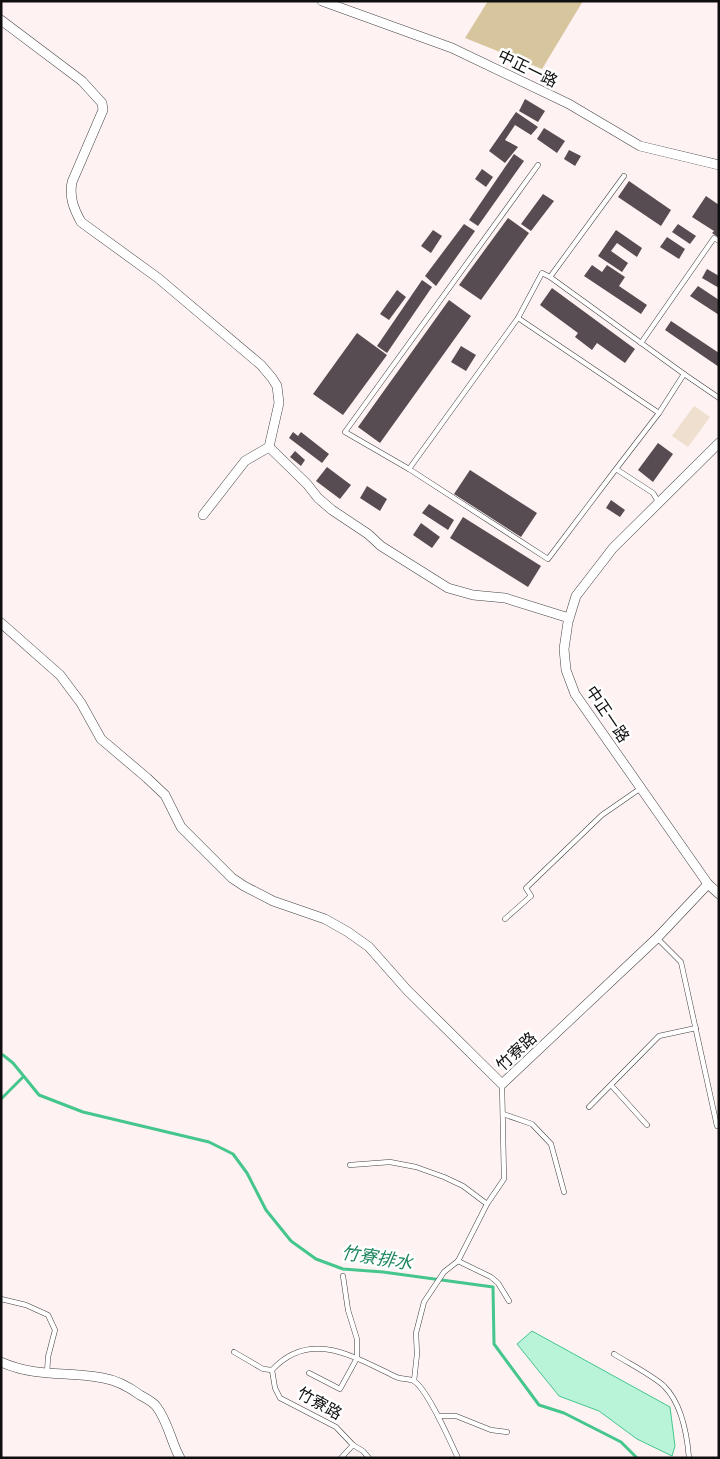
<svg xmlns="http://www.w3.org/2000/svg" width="720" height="1459" font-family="'IBM Plex Serif','Noto Sans TC',serif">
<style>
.forest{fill:#d7c69d}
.pitch{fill:#efdfce}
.water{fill:#b9f3d8;stroke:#44c68d}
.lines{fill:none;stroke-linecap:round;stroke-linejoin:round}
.stream{stroke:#44c68d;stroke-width:3}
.building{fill:#574c51}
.lane-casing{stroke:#424242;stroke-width:5.5}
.street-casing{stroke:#424242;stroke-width:10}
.lane{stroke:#fff;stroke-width:4.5}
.street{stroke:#fff;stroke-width:9}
.labels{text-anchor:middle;stroke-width:5;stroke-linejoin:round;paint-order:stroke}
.street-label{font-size:16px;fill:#0f0f0f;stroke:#fff}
.water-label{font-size:18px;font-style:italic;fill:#1d855c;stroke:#fff}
</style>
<rect width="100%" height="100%" fill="#fef2f2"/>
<!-- forest -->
<path class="forest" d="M 488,1 L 583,1 L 542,69 L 465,38 Z"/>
<!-- pitch -->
<path class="pitch" d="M 694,406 L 710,417 L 688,447 L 672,436 Z"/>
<!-- water -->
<path class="water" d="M 532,1331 L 670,1407 L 675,1446 L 672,1456 L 637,1439 L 599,1411 L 559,1396 L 517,1344 Z"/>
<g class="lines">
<!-- stream -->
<g class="stream">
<path d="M 1,1055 L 3,1055 L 13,1063 L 39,1095 L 83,1112 L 209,1142 L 233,1154 L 247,1173 L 266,1210 L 291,1241 L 316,1259 L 343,1269 L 383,1272 L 493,1287 L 494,1344 L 539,1405 L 564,1413 L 621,1442 L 637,1458"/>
<path d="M 1,1099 L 23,1077"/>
</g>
</g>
<!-- building -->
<g class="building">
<path d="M 525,99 L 545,111 L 538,122 L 519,111 Z"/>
<path d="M 516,112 L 538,127 L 531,135 L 515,125 L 505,140 L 518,147 L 505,163 L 489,151 Z"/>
<path d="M 544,128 L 565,141 L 557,153 L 537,139 Z"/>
<path d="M 569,150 L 581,156 L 575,166 L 564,159 Z"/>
<path d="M 514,154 L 524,161 L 478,226 L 469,220 Z"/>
<path d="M 482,169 L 493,177 L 486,187 L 475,179 Z"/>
<path d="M 629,181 L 671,210 L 661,226 L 618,197 Z"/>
<path d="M 543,194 L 554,201 L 531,231 L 521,224 Z"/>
<path d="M 706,196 L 719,205 L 719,238 L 712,233 L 714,231 L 692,217 Z"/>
<path d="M 508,218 L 529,233 L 481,300 L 459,285 Z"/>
<path d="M 464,224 L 475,231 L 436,286 L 425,276 Z"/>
<path d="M 678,224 L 696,236 L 690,244 L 672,232 Z"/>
<path d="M 433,230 L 442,236 L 431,253 L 421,246 Z"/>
<path d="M 616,230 L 642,248 L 637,257 L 617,243 L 611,251 L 628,263 L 622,272 L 598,256 Z"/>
<path d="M 667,237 L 685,249 L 679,259 L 660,247 Z"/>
<path d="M 592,265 L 602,272 L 607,265 L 625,277 L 619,286 L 647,305 L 641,314 L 584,276 Z"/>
<path d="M 707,269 L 719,276 L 719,288 L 702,278 Z"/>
<path d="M 422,280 L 432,287 L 387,353 L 377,346 Z"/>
<path d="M 698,286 L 719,300 L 719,315 L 690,296 Z"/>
<path d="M 552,288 L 635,349 L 625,363 L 597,343 L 592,350 L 575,337 L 578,333 L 540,305 Z"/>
<path d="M 397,290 L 406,297 L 389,320 L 380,314 Z"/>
<path d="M 449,300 L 471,316 L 380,443 L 358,427 Z"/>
<path d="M 671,321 L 719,353 L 719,367 L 665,330 Z"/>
<path d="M 357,333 L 387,355 L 343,415 L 313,394 Z"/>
<path d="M 461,346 L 476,355 L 466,371 L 451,362 Z"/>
<path d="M 293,432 L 298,436 L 301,432 L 329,454 L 322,463 L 289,438 Z"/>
<path d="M 658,443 L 673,454 L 653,482 L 638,470 Z"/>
<path d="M 295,451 L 305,460 L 301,466 L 290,457 Z"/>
<path d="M 327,467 L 351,485 L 340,499 L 316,481 Z"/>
<path d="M 470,470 L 537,513 L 521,537 L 454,494 Z"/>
<path d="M 367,486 L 387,499 L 380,511 L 360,498 Z"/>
<path d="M 611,500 L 625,510 L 620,517 L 606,508 Z"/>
<path d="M 429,504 L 454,520 L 448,530 L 422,513 Z"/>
<path d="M 463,517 L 541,566 L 528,587 L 450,538 Z"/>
<path d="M 421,523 L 440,537 L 432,548 L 413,535 Z"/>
</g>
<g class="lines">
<!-- lane casing -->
<g class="lane-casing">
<g id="lane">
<path d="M 550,277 L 624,176"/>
<path d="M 518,318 L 542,273 L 550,277 L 684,374 L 659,413"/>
<path d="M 641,343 L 714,238 L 719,241"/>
<path d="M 684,374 L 719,398"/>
<path d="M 409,469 L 345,432 L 538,165"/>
<path d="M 616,469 L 548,559 L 409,469 L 518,318 L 659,413 L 616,469 L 653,493 L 659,503"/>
<path d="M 505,919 L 531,896 L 526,888 L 602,815 L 641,788"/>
<path d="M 657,938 L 681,962 L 717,1126"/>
<path d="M 611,1085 L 647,1125"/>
<path d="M 589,1107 L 659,1036 L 696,1028"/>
<path d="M 503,1114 L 532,1124 L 551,1144 L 564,1192"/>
<path d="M 350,1165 L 390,1162 L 416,1167 L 444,1177 L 463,1186 L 487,1204"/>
<path d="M 458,1261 L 491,1277 L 498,1283 L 509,1301"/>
<path d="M 1,1299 L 26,1305 L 48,1315 L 55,1330 L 48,1357 L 47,1374"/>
<path d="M 234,1352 L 263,1369 L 272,1370"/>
<path d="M 614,1354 C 628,1363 652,1375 664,1386 C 682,1404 687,1433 689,1458"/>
<path d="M 309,1373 L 340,1389 L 357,1358 L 357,1339 L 348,1310 L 343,1276"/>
<path d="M 414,1381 L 417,1354 L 416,1333 L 424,1302 L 444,1272 L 458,1261 L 487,1204 L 504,1179 L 502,1084"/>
<path d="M 438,1416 L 456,1416 L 491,1430 L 507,1432"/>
<path d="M 341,1458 L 353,1445"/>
<path d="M 369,1458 L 363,1451 L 353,1445 L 336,1427 L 280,1398 L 275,1388 L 272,1370 C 308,1331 349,1354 388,1373 C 392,1375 395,1377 399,1378 C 403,1379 410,1379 414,1381 C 428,1390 450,1441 458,1458"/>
</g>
</g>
<!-- street casing -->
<g class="street-casing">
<g id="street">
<path d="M 322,1 L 452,48 L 569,104 L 640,146 L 719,165"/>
<path d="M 1,20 L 82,81 L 102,103 L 103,110 L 72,182 C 69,198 74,209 81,222 L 158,278 L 261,365 L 272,378 L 277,386 L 279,403 L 269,447 L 245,461 L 203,515"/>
<path d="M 269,447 L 307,484 L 318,498 L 332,510 L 368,534 L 381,546 L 448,588 L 473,595 L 505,598 L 569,618"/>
<path d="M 1,623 L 60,675 L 81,703 L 101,739 L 147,778 L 165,795 L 181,827 L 232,878 L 244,886 L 273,901 L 325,919 L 348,932 L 369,947 L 407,990 L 502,1084 L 657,938 L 708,884 L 719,894"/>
<path d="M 708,884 L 575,694 L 566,670 L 564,649 L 568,622 L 576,596 L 613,548 L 719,443"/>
<path d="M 1,1362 C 37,1378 67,1371 103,1378 C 116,1380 129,1387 140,1395 C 145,1398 152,1401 156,1406 C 168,1421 171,1442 180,1458"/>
</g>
</g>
<!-- lane -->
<use href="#lane" class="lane"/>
<!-- street -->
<use href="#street" class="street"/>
</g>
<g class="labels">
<!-- street labels -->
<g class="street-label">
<text transform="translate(528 68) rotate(26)" y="6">中正一路</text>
<text transform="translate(608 714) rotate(56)" y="6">中正一路</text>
<text transform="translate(516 1051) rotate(-43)" y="6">竹寮路</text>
<text transform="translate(320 1403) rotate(29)" y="6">竹寮路</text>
</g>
<!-- water labels -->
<g class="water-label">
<text transform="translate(377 1258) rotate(9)" y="6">竹寮排水</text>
</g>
</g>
<!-- border -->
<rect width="720" height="1459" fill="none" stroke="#0f0f0f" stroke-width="5"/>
</svg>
